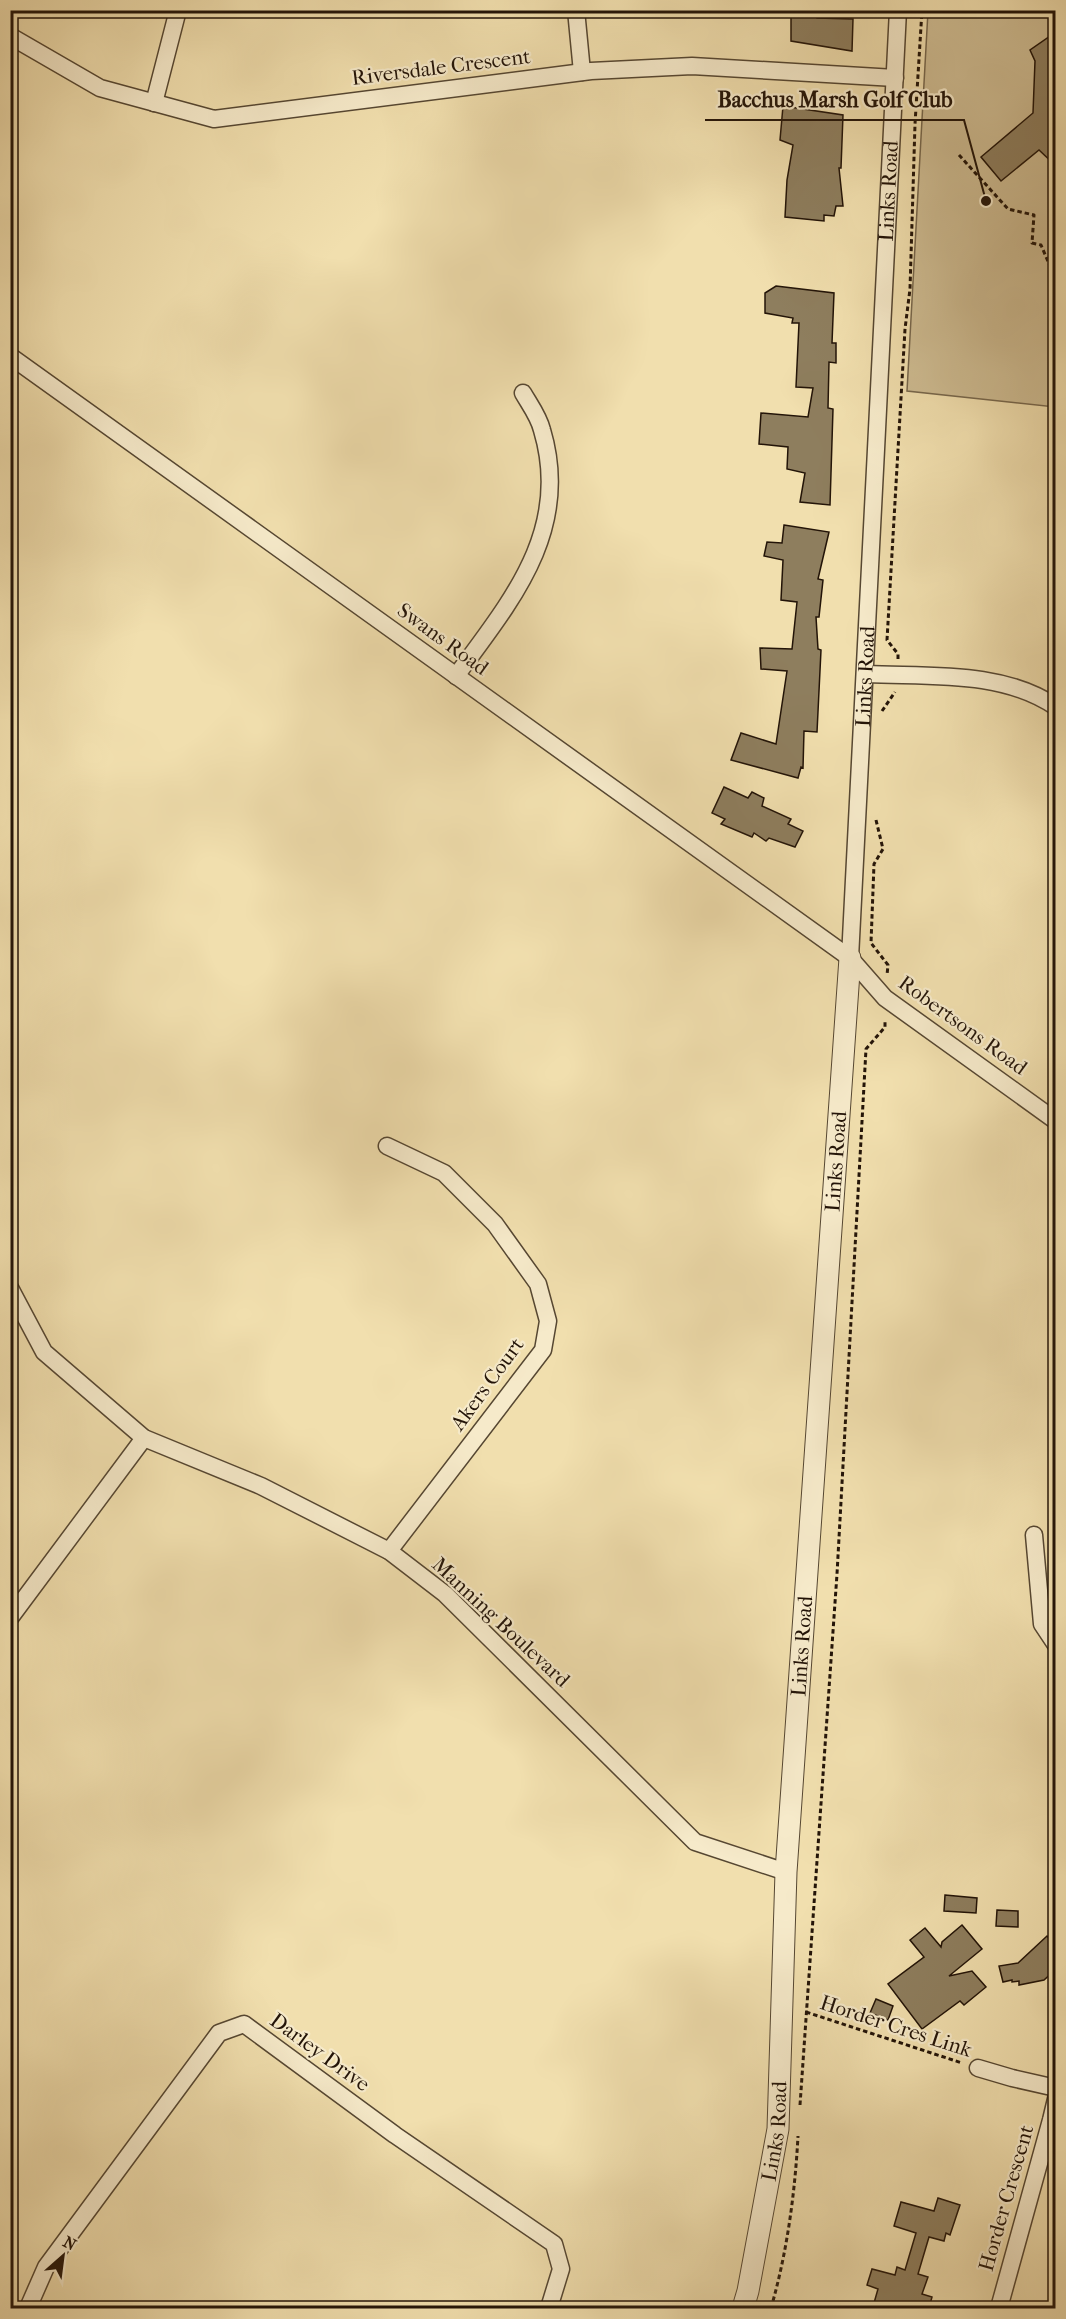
<svg xmlns="http://www.w3.org/2000/svg" width="1066" height="2319" font-family="'IM FELL French Canon',serif">
<style>
.green{fill:#cebc92;stroke:#78684d;stroke-width:1.5}
.building{fill:#8e7e5e;stroke:#231408;stroke-width:1.5}
.lines{fill:none;stroke-linecap:round;stroke-linejoin:round}
.minor-casing{stroke:#564732;stroke-width:19}
.tertiary-casing{stroke:#564732;stroke-width:23}
.path{stroke:#231408;stroke-width:3;stroke-dasharray:4.5 3;stroke-linecap:butt}
.minor{stroke:#f6eaca;stroke-width:16}
.tertiary{stroke:#f6eaca;stroke-width:21}
.labels{text-anchor:middle;stroke-width:4.5;stroke-linejoin:round;paint-order:stroke}
.street-label{font-size:21px;fill:#231408;stroke:#f6eaca}
.leader{fill:none;stroke:#231408;stroke-width:2}
.callout-dot{fill:#231408;stroke:#f6eaca;stroke-width:2}
.callout-label{font-size:22px;text-anchor:middle;font-weight:bold;fill:#231408;stroke:#f6eaca;stroke-width:4.5;stroke-linejoin:round;paint-order:stroke}
</style>
<rect width="100%" height="100%" fill="#f1dfae"/>
<filter id="stains"><feTurbulence type="fractalNoise" baseFrequency=".00333" numOctaves="4"/><feColorMatrix values="0 0 0 0 .2 0 0 0 0 .09 0 0 0 0 .02 0 0 0 .5 -.17"/></filter>
<radialGradient id="worn" r=".72"><stop offset=".6" stop-color="#630" stop-opacity="0"/><stop offset="1" stop-color="#630" stop-opacity=".3"/></radialGradient>
<!-- green -->
<path class="green" d="M 928,11 L 1055,11 L 1055,407 L 907,391 Z"/>
<!-- building -->
<g class="building">
<path d="M 791,10 L 816,10 L 817,18 L 853,19 L 852,51 L 791,41 Z"/>
<path d="M 1056,32 L 1056,166 L 1039,150 L 1001,181 L 981,157 L 1033,113 L 1035,61 L 1030,50 Z"/>
<path d="M 783,106 L 843,115 L 841,168 L 839,168 L 843,206 L 836,206 L 834,216 L 824,215 L 824,221 L 785,217 L 787,180 L 793,145 L 780,140 Z"/>
<path d="M 776,286 L 834,293 L 832,343 L 836,343 L 836,363 L 829,362 L 828,408 L 833,409 L 830,505 L 800,502 L 805,473 L 787,469 L 788,447 L 759,444 L 761,413 L 808,417 L 813,388 L 796,387 L 799,323 L 792,323 L 793,318 L 765,313 L 765,293 Z"/>
<path d="M 784,525 L 829,532 L 818,579 L 823,580 L 819,617 L 816,617 L 818,649 L 821,650 L 817,732 L 804,731 L 803,768 L 801,767 L 798,778 L 731,760 L 741,733 L 776,744 L 787,671 L 761,669 L 760,648 L 792,649 L 797,602 L 781,600 L 783,560 L 764,556 L 767,542 L 782,543 Z"/>
<path d="M 724,787 L 748,798 L 752,792 L 764,798 L 762,806 L 791,819 L 788,824 L 803,831 L 795,847 L 769,838 L 766,841 L 754,833 L 752,837 L 721,824 L 725,819 L 712,813 Z"/>
<path d="M 945,1895 L 977,1898 L 976,1913 L 944,1911 Z"/>
<path d="M 997,1910 L 1018,1911 L 1018,1927 L 996,1926 Z"/>
<path d="M 962,1925 L 982,1949 L 949,1976 L 972,1971 L 986,1987 L 964,2005 L 960,2001 L 922,2029 L 888,1984 L 924,1957 L 910,1940 L 925,1928 L 941,1947 L 942,1942 Z"/>
<path d="M 1047,1936 L 1056,1946 L 1056,1969 L 1044,1980 L 1019,1985 L 1019,1981 L 1012,1982 L 1012,1980 L 1003,1982 L 999,1966 L 1018,1963 Z"/>
<path d="M 876,1999 L 893,2006 L 888,2020 L 870,2013 Z"/>
<path d="M 938,2198 L 960,2205 L 950,2235 L 946,2233 L 944,2241 L 929,2237 L 918,2274 L 928,2277 L 922,2294 L 932,2297 L 929,2308 L 893,2308 L 874,2303 L 878,2289 L 867,2285 L 872,2269 L 895,2275 L 897,2267 L 905,2270 L 916,2233 L 894,2226 L 901,2202 L 934,2211 Z"/>
</g>
<g class="lines">
<!-- minor casing -->
<g class="minor-casing">
<g id="minor">
<path d="M 576,10 L 582,72"/>
<path d="M 10,36 L 100,88 L 214,119 L 591,71 L 692,66 L 895,78"/>
<path d="M 154,103 L 178,10"/>
<path d="M 10,356 L 850,958 L 885,998 L 1056,1121"/>
<path d="M 867,674 C 929,677 1002,670 1056,707"/>
<path d="M 456,676 C 511,601 572,530 542,430 C 539,417 530,405 523,393"/>
<path id="s1" d="M 850,958 C 869,642 880,326 898,10"/>
<path d="M 387,1146 L 444,1173 L 495,1224 L 538,1284 L 548,1321 L 543,1350 L 389,1551"/>
<path d="M 10,1288 L 44,1352 L 144,1438 L 261,1486 L 389,1551 L 445,1594 L 695,1842 L 786,1872"/>
<path d="M 1034,1535 L 1042,1624 L 1056,1645"/>
<path d="M 10,1618 L 144,1438"/>
<path d="M 978,2068 L 1012,2078 L 1056,2088"/>
<path d="M 28,2308 L 46,2267 L 219,2033 L 244,2024 L 395,2135 L 554,2244 L 561,2269 L 549,2308"/>
<path d="M 999,2308 L 1051,2120 L 1056,2099"/>
</g>
</g>
<!-- tertiary casing -->
<g class="tertiary-casing">
<g id="tertiary">
<path id="s2" d="M 743,2308 L 748,2291 L 778,2129 L 786,1872 L 850,958"/>
</g>
</g>
<!-- path -->
<g class="path">
<path d="M 959,155 L 1008,209 L 1034,215 L 1032,243 L 1041,245 L 1056,280"/>
<path d="M 898,659 L 898,654 L 887,640 L 905,329 L 910,289 L 915,124 L 922,10"/>
<path d="M 882,711 L 895,692"/>
<path d="M 876,820 L 883,849 L 874,864 L 871,943 L 888,965 L 887,975"/>
<path d="M 806,2012 L 962,2063"/>
<path d="M 800,2105 L 837,1574 L 866,1049 L 885,1027 L 885,1020"/>
<path d="M 771,2308 C 787,2253 795,2193 798,2136"/>
</g>
<!-- minor -->
<use href="#minor" class="minor"/>
<!-- tertiary -->
<use href="#tertiary" class="tertiary"/>
</g>
<g class="labels">
<!-- street labels -->
<g class="street-label">
<text transform="translate(441 67) rotate(-7)" y="7">Riversdale Crescent</text>
<text dy="7" stroke="none"><textPath href="#s1" startOffset="768">Links Road</textPath></text>
<text transform="translate(443 639) rotate(36)" y="7">Swans Road</text>
<text dy="7" stroke="none"><textPath href="#s1" startOffset="282">Links Road</textPath></text>
<text transform="translate(963 1025) rotate(36)" y="7">Robertsons Road</text>
<text dy="7" stroke="none"><textPath href="#s2" startOffset="1152">Links Road</textPath></text>
<text transform="translate(487 1384) rotate(-54)" y="7">Akers Court</text>
<text transform="translate(501 1622) rotate(43)" y="7">Manning Boulevard</text>
<text dy="7" stroke="none"><textPath href="#s2" startOffset="666">Links Road</textPath></text>
<text transform="translate(896 2026) rotate(18)" y="7">Horder Cres Link</text>
<text transform="translate(320 2052) rotate(36)" y="7">Darley Drive</text>
<text dy="7" stroke="none"><textPath href="#s2" startOffset="180">Links Road</textPath></text>
<text transform="translate(1006 2198) rotate(-74)" y="7">Horder Crescent</text>
</g>
</g>
<!-- callouts -->
<path class="leader" d="M986 201L964 120H705"/>
<circle class="callout-dot" cx="986" cy="201" r="6"/>
<g class="callout-label">
<text x="835" y="107">Bacchus Marsh Golf Club</text>
</g>
<!-- margin -->
<rect width="1066" height="2319" fill="none" stroke="#f1dfae" stroke-width="36"/>
<rect x="12" y="12" width="1042" height="2295" fill="none" stroke="#231408" stroke-width="3"/>
<rect x="18" y="18" width="1030" height="2283" fill="none" stroke="#231408" stroke-width="1.5"/>
<!-- north arrow -->
<g transform="translate(63 2256) rotate(28)" stroke="#f6eaca" stroke-width="4.5" paint-order="stroke">
<path d="M0-4.5L10 22L0 15L-10 22Z" fill="#231408"/>
<text y="-9" font-size="16" font-weight="bold" text-anchor="middle" fill="#231408">N</text>
</g>
<rect width="100%" height="100%" filter="url(#stains)"/>
<rect width="100%" height="100%" fill="url(#worn)"/>
</svg>
